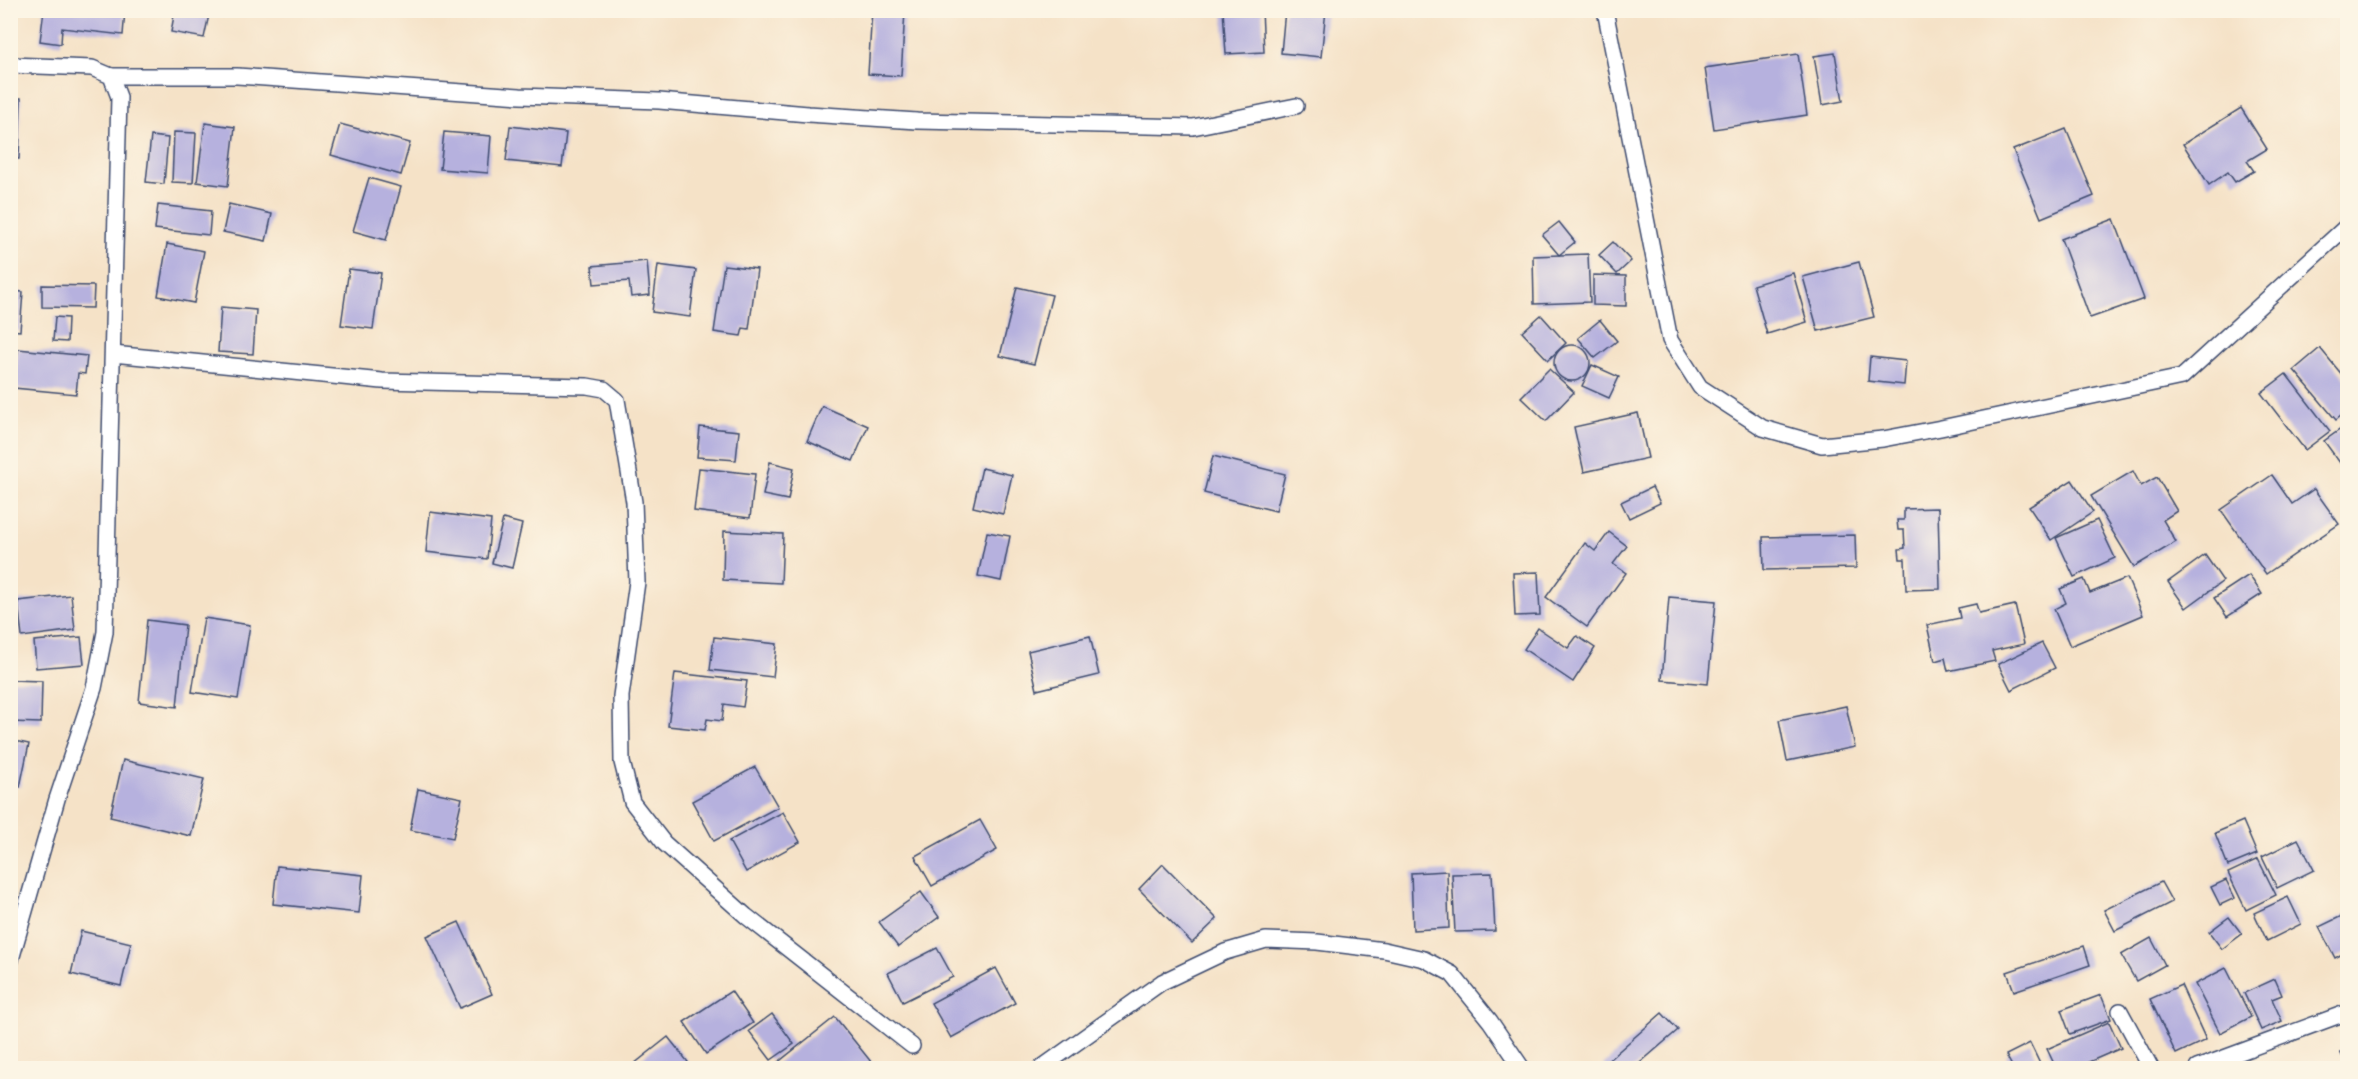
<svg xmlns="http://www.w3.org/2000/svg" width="2358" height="1079" font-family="'Playpen Sans',sans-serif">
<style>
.building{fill:#b6b1de}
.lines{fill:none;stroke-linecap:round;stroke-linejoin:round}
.street-casing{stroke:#3c4a6e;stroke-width:18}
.street{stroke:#fff;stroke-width:15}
</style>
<rect width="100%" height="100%" fill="#fcf5e5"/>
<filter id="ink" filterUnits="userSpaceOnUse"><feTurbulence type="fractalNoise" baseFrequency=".0167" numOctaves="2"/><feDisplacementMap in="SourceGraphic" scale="12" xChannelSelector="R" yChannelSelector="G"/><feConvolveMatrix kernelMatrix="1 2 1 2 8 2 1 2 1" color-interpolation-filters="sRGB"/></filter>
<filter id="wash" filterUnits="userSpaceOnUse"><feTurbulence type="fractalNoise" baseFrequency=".008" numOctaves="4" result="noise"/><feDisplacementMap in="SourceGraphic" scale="24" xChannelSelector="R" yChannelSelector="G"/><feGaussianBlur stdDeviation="1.35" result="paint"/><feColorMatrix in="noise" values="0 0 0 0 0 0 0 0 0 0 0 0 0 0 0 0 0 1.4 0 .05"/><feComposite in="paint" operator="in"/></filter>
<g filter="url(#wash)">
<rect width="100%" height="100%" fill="#f5e2c7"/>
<g id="blocks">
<!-- building -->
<g class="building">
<path d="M 44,10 L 125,10 L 123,35 L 62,28 L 61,44 L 40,41 Z"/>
<path d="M 175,10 L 210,10 L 204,38 L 171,32 Z"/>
<path d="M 872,10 L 905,11 L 901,76 L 868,74 Z"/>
<path d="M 1223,10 L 1262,10 L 1264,52 L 1226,54 Z"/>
<path d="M 1285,10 L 1326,10 L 1321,57 L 1281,53 Z"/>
<path d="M 1835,53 L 1843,101 L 1822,105 L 1814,56 Z"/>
<path d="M 1798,54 L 1807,115 L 1714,129 L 1705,68 Z"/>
<path d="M 10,98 L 21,98 L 19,159 L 10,159 Z"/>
<path d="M 2241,108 L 2267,149 L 2247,161 L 2254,171 L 2235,182 L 2228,172 L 2209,185 L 2183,144 Z"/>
<path d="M 205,123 L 235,127 L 228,186 L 197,182 Z"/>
<path d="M 340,124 L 410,143 L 401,175 L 331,155 Z"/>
<path d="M 510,126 L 566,133 L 562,167 L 506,161 Z"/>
<path d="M 2066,129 L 2094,196 L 2041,218 L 2013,150 Z"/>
<path d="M 174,132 L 196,133 L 193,183 L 172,182 Z"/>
<path d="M 444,132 L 491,136 L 488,173 L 440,169 Z"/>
<path d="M 151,136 L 168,138 L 164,184 L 146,182 Z"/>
<path d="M 369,178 L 401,187 L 386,240 L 353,231 Z"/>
<path d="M 229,204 L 272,214 L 266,241 L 223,232 Z"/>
<path d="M 158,205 L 211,211 L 209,235 L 155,229 Z"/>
<path d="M 2114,219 L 2144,299 L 2090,318 L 2061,239 Z"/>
<path d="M 1559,222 L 1575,242 L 1559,255 L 1542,235 Z"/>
<path d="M 1613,242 L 1631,261 L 1617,274 L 1599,255 Z"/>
<path d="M 167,244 L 204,251 L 194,303 L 158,296 Z"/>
<path d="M 1588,254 L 1590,302 L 1534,304 L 1533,256 Z"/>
<path d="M 647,261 L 650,295 L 631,297 L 629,281 L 594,284 L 592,266 Z"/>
<path d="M 1859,262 L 1874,317 L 1818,331 L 1803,277 Z"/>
<path d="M 658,265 L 696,270 L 690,317 L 652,312 Z"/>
<path d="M 724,265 L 757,269 L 749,329 L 743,328 L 741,336 L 714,332 Z"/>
<path d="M 349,269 L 381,273 L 373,329 L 341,325 Z"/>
<path d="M 1793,273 L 1807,322 L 1767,334 L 1753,285 Z"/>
<path d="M 1593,275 L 1626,276 L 1626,306 L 1593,305 Z"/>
<path d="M 42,285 L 94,286 L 93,308 L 42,307 Z"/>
<path d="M 1017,287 L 1052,295 L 1034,364 L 1000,356 Z"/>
<path d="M 10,291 L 23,292 L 20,331 L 10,330 Z"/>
<path d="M 221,307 L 256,310 L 253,354 L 218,352 Z"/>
<path d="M 1541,315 L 1566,343 L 1548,360 L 1522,332 Z"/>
<path d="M 55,317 L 68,318 L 67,342 L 53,341 Z"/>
<path d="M 1600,320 L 1617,341 L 1595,358 L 1578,338 Z"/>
<circle cx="1572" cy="363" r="18"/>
<path d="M 2320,348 L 2348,382 L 2348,410 L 2336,420 L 2294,370 Z"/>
<path d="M 18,349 L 87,356 L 85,374 L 78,373 L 76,394 L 14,388 Z"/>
<path d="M 1870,357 L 1906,361 L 1904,385 L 1868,381 Z"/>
<path d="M 1592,365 L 1619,377 L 1609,398 L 1582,386 Z"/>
<path d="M 1549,369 L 1574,392 L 1546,421 L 1521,397 Z"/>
<path d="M 2286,374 L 2330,431 L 2305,450 L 2261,393 Z"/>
<path d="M 822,406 L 868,426 L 853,461 L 807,441 Z"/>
<path d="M 1638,413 L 1648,458 L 1584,472 L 1574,427 Z"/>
<path d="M 2348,424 L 2348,464 L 2343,467 L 2324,441 Z"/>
<path d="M 700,427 L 739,431 L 736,460 L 697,457 Z"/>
<path d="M 1213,456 L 1285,474 L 1276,511 L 1204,493 Z"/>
<path d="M 770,462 L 794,468 L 788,500 L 763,495 Z"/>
<path d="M 699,468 L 755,474 L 750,518 L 694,511 Z"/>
<path d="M 982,468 L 1012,475 L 1003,514 L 973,507 Z"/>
<path d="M 2133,471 L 2141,486 L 2157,477 L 2177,511 L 2163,520 L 2176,542 L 2134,567 L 2091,496 Z"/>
<path d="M 2272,475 L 2292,504 L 2314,489 L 2339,524 L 2266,574 L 2221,510 Z"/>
<path d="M 2072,480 L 2093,512 L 2051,540 L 2029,507 Z"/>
<path d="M 1652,487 L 1660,503 L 1629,518 L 1621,502 Z"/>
<path d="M 1938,508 L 1940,589 L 1906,590 L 1905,559 L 1900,559 L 1899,549 L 1905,548 L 1904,530 L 1898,530 L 1897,520 L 1904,520 L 1904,509 Z"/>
<path d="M 430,512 L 491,520 L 487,559 L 426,552 Z"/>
<path d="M 503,519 L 522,524 L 512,568 L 492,563 Z"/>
<path d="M 2097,520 L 2115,558 L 2074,577 L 2056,538 Z"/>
<path d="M 724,531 L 783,534 L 781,583 L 723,580 Z"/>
<path d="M 987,532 L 1010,536 L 1001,581 L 978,576 Z"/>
<path d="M 1609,532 L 1627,546 L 1613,564 L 1626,573 L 1587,627 L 1546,597 L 1585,543 L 1595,551 Z"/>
<path d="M 1855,535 L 1856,568 L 1764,570 L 1763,537 Z"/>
<path d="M 2205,555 L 2223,581 L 2186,608 L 2168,582 Z"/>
<path d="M 1538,572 L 1540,615 L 1515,616 L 1513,573 Z"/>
<path d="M 2249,575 L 2262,594 L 2227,617 L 2214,598 Z"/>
<path d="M 2127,578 L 2143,615 L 2070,646 L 2054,609 L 2066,603 L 2060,589 L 2084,579 L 2090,593 Z"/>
<path d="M 71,595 L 75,630 L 22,637 L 18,601 Z"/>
<path d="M 1669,597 L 1716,601 L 1708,684 L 1662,680 Z"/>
<path d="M 1976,604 L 1979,613 L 2015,605 L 2024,644 L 1992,651 L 1995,661 L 1948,671 L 1945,658 L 1935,661 L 1927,625 L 1960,618 L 1958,608 Z"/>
<path d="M 204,618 L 250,625 L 238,699 L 192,692 Z"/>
<path d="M 147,620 L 185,625 L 177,707 L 139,702 Z"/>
<path d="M 1538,628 L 1568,648 L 1577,636 L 1595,648 L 1573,682 L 1524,649 Z"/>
<path d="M 1090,636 L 1099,675 L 1037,690 L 1028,651 Z"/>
<path d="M 81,637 L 84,664 L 36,668 L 34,641 Z"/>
<path d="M 714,637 L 777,644 L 773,677 L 710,670 Z"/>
<path d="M 2042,643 L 2055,668 L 2011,690 L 1998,664 Z"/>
<path d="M 675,673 L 747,681 L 743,707 L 724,704 L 722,721 L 707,719 L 705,730 L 668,726 Z"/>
<path d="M 10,680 L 42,681 L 41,723 L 10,722 Z"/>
<path d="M 1846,706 L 1855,747 L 1787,761 L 1779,720 Z"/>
<path d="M 10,740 L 29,744 L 20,787 L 10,785 Z"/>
<path d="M 123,760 L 204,779 L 191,836 L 110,817 Z"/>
<path d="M 755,767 L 778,807 L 714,841 L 692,801 Z"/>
<path d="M 418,789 L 462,798 L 453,838 L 410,830 Z"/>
<path d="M 783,812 L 800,842 L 746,872 L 729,841 Z"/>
<path d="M 980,820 L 997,850 L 932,886 L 915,856 Z"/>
<path d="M 2243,821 L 2257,854 L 2228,866 L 2215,833 Z"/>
<path d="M 2298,839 L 2314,870 L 2277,888 L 2262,857 Z"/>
<path d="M 2258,859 L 2276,895 L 2246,910 L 2228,873 Z"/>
<path d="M 1163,864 L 1217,919 L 1192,943 L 1139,889 Z"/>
<path d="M 277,866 L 363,875 L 359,913 L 273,904 Z"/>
<path d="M 1447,871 L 1449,928 L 1413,930 L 1411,873 Z"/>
<path d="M 1492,873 L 1495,931 L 1455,932 L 1452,874 Z"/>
<path d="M 2226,880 L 2235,898 L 2220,905 L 2211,887 Z"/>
<path d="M 2161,882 L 2172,902 L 2115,931 L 2104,910 Z"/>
<path d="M 921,892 L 939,917 L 898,947 L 879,922 Z"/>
<path d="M 2288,897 L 2301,924 L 2267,941 L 2254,913 Z"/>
<path d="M 2348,913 L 2348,951 L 2335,958 L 2319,927 Z"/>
<path d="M 2229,917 L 2242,934 L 2222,949 L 2209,932 Z"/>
<path d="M 459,922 L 492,994 L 460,1008 L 427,936 Z"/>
<path d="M 81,931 L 131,943 L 121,986 L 71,974 Z"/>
<path d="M 2151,938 L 2165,965 L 2136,981 L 2121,955 Z"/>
<path d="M 2084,946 L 2090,965 L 2014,991 L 2007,972 Z"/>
<path d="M 937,948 L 953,977 L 903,1002 L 888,973 Z"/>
<path d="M 996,968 L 1015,1003 L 951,1038 L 931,1003 Z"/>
<path d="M 2226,968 L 2251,1017 L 2220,1033 L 2195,984 Z"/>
<path d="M 2275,979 L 2282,995 L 2272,999 L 2282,1021 L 2261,1030 L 2244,993 Z"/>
<path d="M 2181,985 L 2206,1040 L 2176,1054 L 2150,999 Z"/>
<path d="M 731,991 L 753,1023 L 706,1054 L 684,1022 Z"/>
<path d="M 2101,995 L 2111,1019 L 2070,1034 L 2061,1010 Z"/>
<path d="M 1662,1013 L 1678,1030 L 1634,1068 L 1606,1068 L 1603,1065 Z"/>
<path d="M 772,1014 L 794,1044 L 771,1060 L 749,1031 Z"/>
<path d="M 835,1017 L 876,1068 L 779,1068 L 776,1064 Z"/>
<path d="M 2109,1022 L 2121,1048 L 2075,1068 L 2056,1068 L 2047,1049 Z"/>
<path d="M 668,1037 L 688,1062 L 680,1068 L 629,1068 Z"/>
<path d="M 2030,1043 L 2042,1068 L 2013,1068 L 2006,1055 Z"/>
<path d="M 2348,1049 L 2348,1067 L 2340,1052 Z"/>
</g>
</g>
</g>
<g filter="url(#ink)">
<use href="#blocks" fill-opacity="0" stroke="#3c4a6e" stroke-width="1.5"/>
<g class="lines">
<!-- street casing -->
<g class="street-casing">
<g id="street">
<path d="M 1605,10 L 1670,340 L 1700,387 L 1763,428 L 1822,445 L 1883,439 L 1941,428 L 2182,377 L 2348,225"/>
<path d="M 10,65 L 92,68 L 111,76 L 119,97 L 105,632 L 94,688 L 57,799 L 10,963"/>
<path d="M 111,76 L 237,76 L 520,96 L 659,101 L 808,114 L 917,121 L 1193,127 L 1296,106"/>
<path d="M 113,354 L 382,381 L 587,386 L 604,389 L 617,400 L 634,502 L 637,582 L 621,696 L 622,762 L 632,802 L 664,843 L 746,916 L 912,1046"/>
<path d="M 2120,1011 L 2151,1068"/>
<path d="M 1041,1068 L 1162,982 L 1225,952 L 1266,940 L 1317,942 L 1384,950 L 1424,959 L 1452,974 L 1490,1021 L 1522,1068"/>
<path d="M 2197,1068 L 2348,1012"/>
</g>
</g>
<!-- street -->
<use href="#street" class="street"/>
</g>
</g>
<!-- margin -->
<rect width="2358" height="1079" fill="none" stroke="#fcf5e5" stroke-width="36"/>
</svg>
